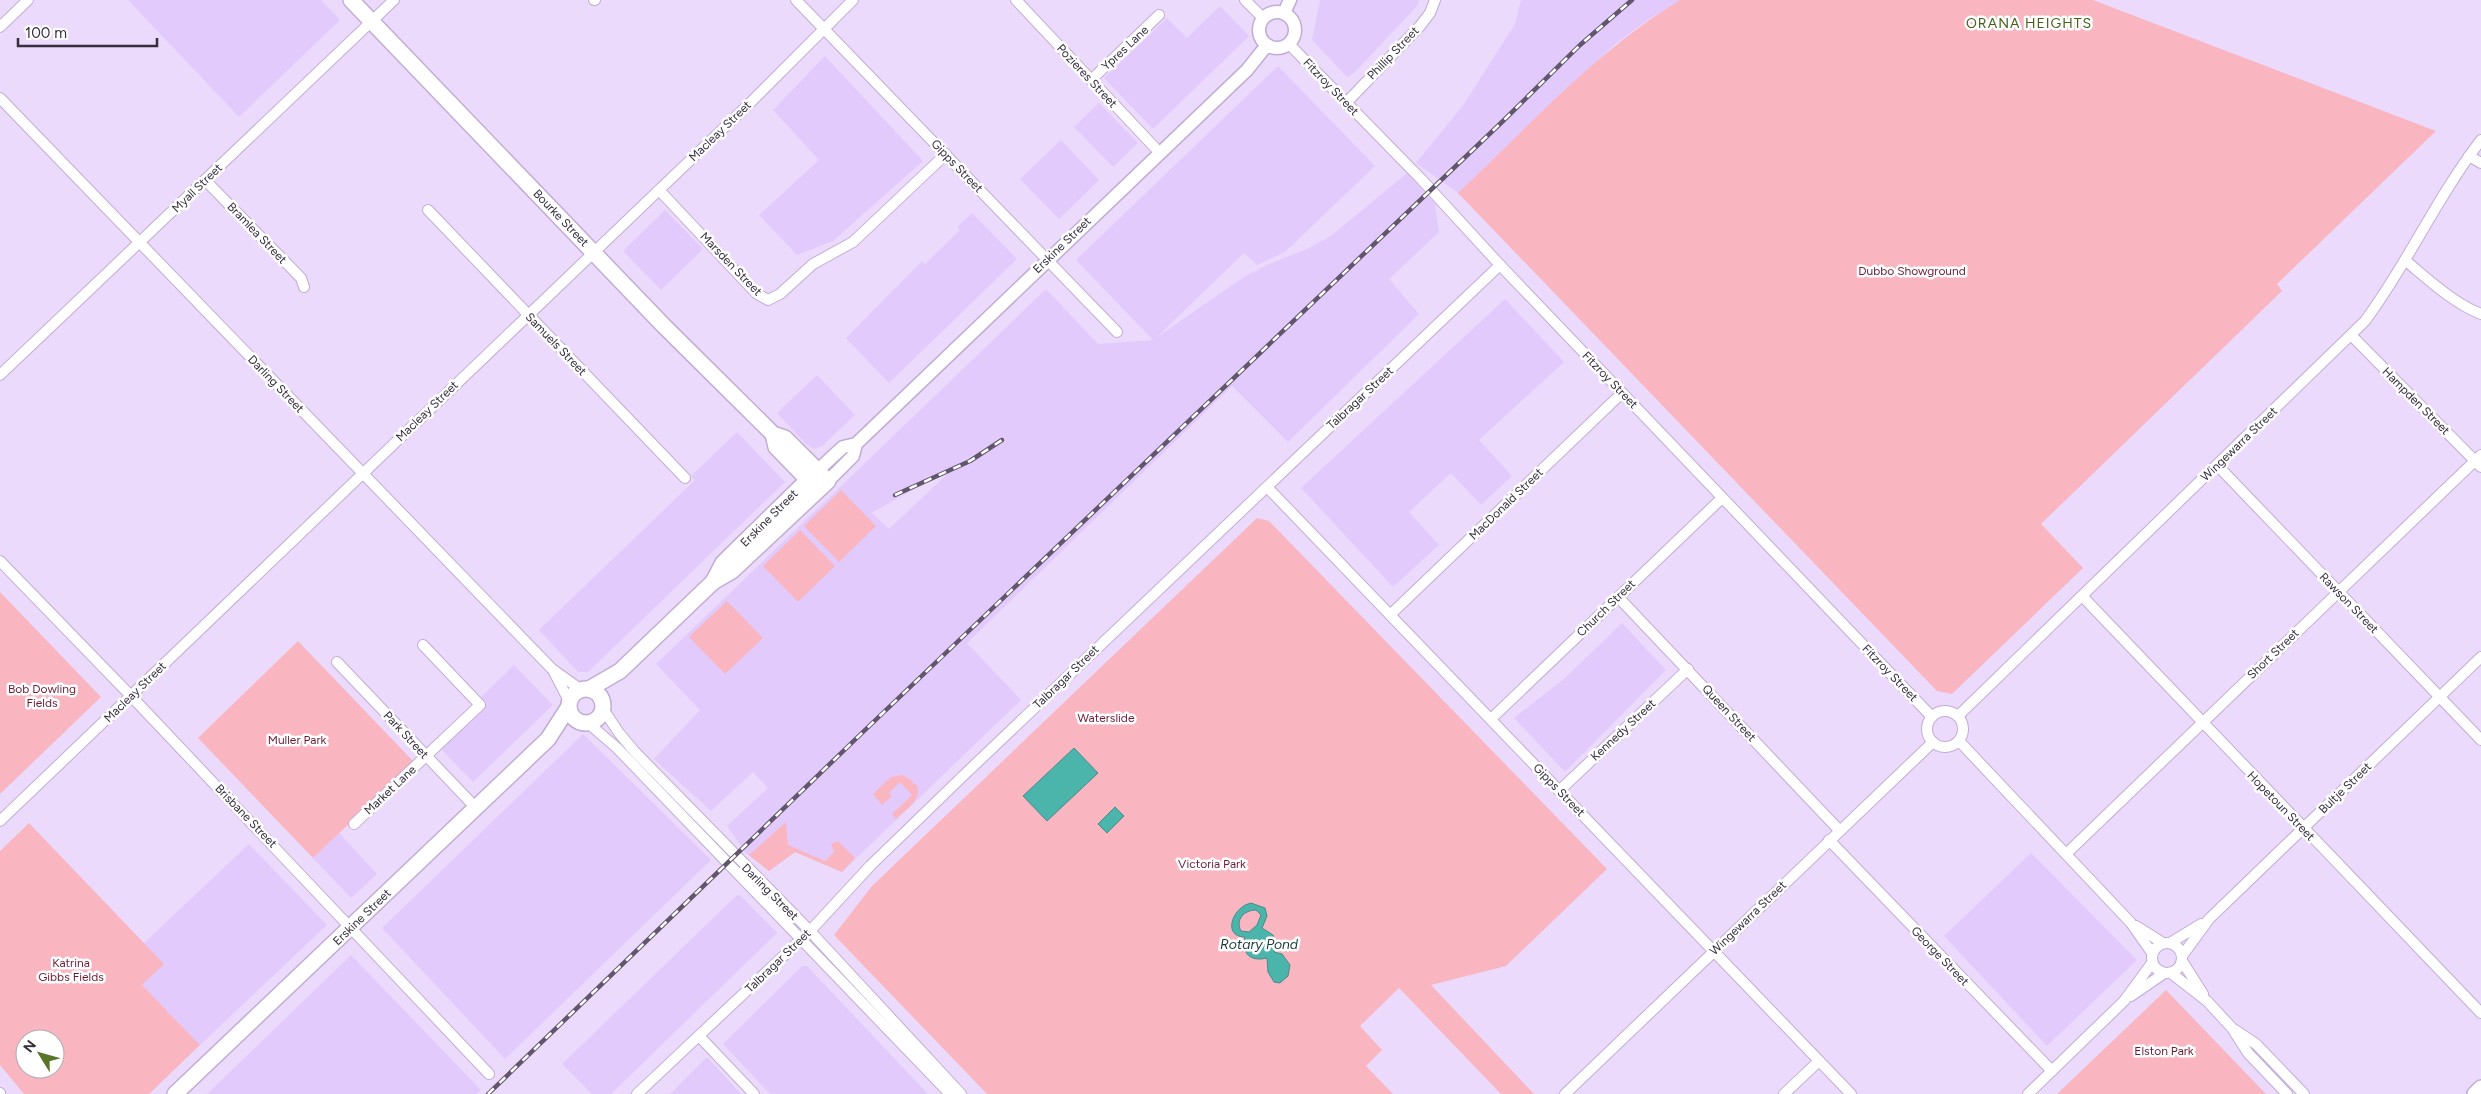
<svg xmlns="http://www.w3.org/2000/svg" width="2481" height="1094" font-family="Figtree,sans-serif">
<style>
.built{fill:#e3cafc;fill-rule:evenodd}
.green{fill:#f9b6c1;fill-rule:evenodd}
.water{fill:#4bb4ab;stroke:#458c8a;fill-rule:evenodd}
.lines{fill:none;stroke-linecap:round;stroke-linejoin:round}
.minor-casing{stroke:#c1acd6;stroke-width:12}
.major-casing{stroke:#c1acd6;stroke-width:15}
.highway-casing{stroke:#c1acd6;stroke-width:18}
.minor{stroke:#fff;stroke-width:10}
.major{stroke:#fff;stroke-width:12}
.highway{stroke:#fff;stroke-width:15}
.rail-casing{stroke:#61566b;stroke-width:4.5}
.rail{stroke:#fff;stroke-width:2.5;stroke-dasharray:8;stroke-linecap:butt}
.labels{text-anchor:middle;stroke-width:5;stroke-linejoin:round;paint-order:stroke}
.street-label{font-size:12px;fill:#362d3e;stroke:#fff}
.park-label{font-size:12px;fill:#6d1c33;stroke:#fff}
.neighbourhood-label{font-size:14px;letter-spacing:1px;fill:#445e19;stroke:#fff}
.water-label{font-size:14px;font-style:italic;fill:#193936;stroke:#fff}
</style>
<rect width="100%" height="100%" fill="#ecdafd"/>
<!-- built -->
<g class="built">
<path d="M 128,0 L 321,0 L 340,20 L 239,117 Z"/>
<path d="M 1320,0 L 1419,0 L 1418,5 L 1354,73 L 1347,77 L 1312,40 Z"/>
<path d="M 1521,0 L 1680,0 L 1646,21 L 1613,46 L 1458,193 L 1416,163 L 1464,104 L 1515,24 Z"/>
<path d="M 1220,6 L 1249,36 L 1153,129 L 1104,78 L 1167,18 L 1187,38 Z"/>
<path d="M 825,56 L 923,161 L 833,241 L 797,255 L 759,215 L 819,160 L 773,110 Z"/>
<path d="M 1278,66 L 1375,166 L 1285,252 L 1257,265 L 1244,253 L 1157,337 L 1244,277 L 1269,264 L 1307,249 L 1332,235 L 1407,173 L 1435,204 L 1439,232 L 1389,279 L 1419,314 L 1288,442 L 1232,386 L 967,643 L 1021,700 L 842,872 L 795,852 L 769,871 L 746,853 L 727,826 L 768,788 L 753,772 L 711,811 L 654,759 L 700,710 L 656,664 L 1046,289 L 1098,344 L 1153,340 L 1076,260 ZM 956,466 L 889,529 L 872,513 L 873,512 Z"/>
<path d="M 1099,103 L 1138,143 L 1113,167 L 1074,127 Z"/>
<path d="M 1061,140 L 1099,180 L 1059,219 L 1020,179 Z"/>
<path d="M 665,210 L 703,249 L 661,290 L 623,251 Z"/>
<path d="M 972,213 L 1017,259 L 889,383 L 846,338 L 922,261 L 925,264 L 960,230 L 957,227 Z"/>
<path d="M 1505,299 L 1564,362 L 1479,440 L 1512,476 L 1481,505 L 1451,473 L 1409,512 L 1439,545 L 1393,587 L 1301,488 Z"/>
<path d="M 817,375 L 855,415 L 822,446 L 815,449 L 806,444 L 777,413 Z"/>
<path d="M 737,432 L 785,482 L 588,672 L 578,672 L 539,630 L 695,480 L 691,476 Z"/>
<path d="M 1622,623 L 1666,670 L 1565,772 L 1514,718 L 1565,678 Z"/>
<path d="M 514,665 L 553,705 L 473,782 L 440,748 L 486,704 L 480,698 Z"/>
<path d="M 583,734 L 711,860 L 505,1059 L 382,928 Z"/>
<path d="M 339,833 L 377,874 L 351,898 L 313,858 Z"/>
<path d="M 249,844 L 327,925 L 200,1045 L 142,985 L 163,964 L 144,943 Z"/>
<path d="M 2031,853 L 2137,960 L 2047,1046 L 1944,936 Z"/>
<path d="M 737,895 L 740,895 L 777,933 L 611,1094 L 592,1094 L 562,1064 Z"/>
<path d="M 351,955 L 481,1090 L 477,1094 L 207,1094 Z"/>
<path d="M 802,966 L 807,966 L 928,1094 L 770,1094 L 723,1044 Z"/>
<path d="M 707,1057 L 741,1094 L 670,1094 Z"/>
</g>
<!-- green -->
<g class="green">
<path d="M 1680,0 L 2093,0 L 2436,131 L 2277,284 L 2282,291 L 2041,524 L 2083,568 L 1952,694 L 1937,691 L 1458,193 C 1529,126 1596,51 1680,0 Z"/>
<path d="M 841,490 L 876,526 L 839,562 L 804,526 Z"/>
<path d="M 1257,518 L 1269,521 L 1607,869 L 1506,966 L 1431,985 L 1534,1094 L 1501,1094 L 1399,988 L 1360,1026 L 1382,1050 L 1366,1066 L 1393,1094 L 987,1094 L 834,935 L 872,886 Z"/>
<path d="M 800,530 L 835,566 L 798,602 L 763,566 Z"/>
<path d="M 0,592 L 101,697 L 0,794 Z"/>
<path d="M 727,601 L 763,638 L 725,674 L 689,637 Z"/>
<path d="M 298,641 L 414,762 L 313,858 L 198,738 Z"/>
<path d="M 902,775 L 913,781 L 912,783 L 917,785 C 922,801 906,809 896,819 L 892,814 L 912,795 L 900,782 L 889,793 L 892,796 L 882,805 L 873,794 L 891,777 Z"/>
<path d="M 786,822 L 788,845 L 825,861 L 834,852 L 831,844 L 838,841 L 855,858 L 842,872 L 795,852 L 769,871 L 749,855 Z"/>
<path d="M 29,823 L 164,964 L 142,985 L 200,1045 L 149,1094 L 24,1094 L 0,1065 L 0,851 ZM 25,1039 L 55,1039 L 55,1069 L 25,1069 Z"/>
<path d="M 2166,990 L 2266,1094 L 2057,1094 Z"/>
</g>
<!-- water -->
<g class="water">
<path d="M 1074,748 L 1098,773 L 1047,821 L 1023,796 Z"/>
<path d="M 1115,807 L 1124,816 L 1107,833 L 1098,824 Z"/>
<path d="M 1251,903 L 1265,908 L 1267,916 L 1262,928 L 1273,935 L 1276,944 L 1274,952 L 1282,954 L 1290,965 L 1288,976 L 1280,983 L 1274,982 L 1268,972 L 1267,958 C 1251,962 1241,954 1245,937 C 1222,937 1232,907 1251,903 ZM 1256,910 L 1261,915 L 1257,925 L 1249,932 L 1241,931 C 1235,920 1244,910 1256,910 Z"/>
</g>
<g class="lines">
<!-- minor casing -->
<g class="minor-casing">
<g id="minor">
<path d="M 594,0 L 595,0"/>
<path d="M 796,0 L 1117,332"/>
<path d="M 1016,0 L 1159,152"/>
<path d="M 1245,0 L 1263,18"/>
<path d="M 0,27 L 28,0"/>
<path d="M 1289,44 L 1422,180 L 1500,265 L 1932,717"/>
<path d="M 1091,80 L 1159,15"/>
<path d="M 0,98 L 552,669 L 580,689"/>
<path d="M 1346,103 L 1420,26 L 1430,13 L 1435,0"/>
<path d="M 2469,156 L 2481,163"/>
<path d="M 205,180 L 301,278 L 304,287"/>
<path d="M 659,190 L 756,293 L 768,300 L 780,294 L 813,264 L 853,242 L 946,154"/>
<path d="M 428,210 L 685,478"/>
<path d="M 2406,261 C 2429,280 2453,303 2481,314"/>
<path d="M 2351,335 L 2481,467"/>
<path d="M 0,375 L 394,0"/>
<path d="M 2218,466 L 2481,740"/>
<path d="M 1267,487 L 1851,1094"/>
<path d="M 0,561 L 131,696 L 489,1074"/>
<path d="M 1618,597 L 1839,830"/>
<path d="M 2083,597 L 2481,1013"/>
<path d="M 1390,615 L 1622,393"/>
<path d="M 337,662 L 476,808"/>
<path d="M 554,672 L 569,701"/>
<path d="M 603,709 L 619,733 L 635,752 L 810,931 L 961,1094"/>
<circle cx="1945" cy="729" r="18"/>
<path d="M 1958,716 L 2365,321 C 2408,263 2437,197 2481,140"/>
<path d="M 1491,719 L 1722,498"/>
<path d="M 588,723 L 617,748 L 950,1094"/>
<path d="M 1959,741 L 2131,923 L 2152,953"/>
<path d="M 1559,791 L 1688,669"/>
<path d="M 0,821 L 752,101 L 853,0"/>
<path d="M 354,824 L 480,705 L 423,645"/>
<path d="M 1829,840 L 2052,1071"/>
<path d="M 2066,854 L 2481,455"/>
<path d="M 2136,926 L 2163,943"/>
<circle cx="2167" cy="958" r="15"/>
<path d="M 2170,943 L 2201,924"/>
<path d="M 2182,956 L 2209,919 L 2481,657"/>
<path d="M 2182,961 L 2203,994"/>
<path d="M 2171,973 L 2207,1001 L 2232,1028 L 2248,1053 L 2287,1094"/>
<path d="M 2131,996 L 2163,974"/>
<path d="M 2235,1030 L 2256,1044 L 2304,1094"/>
<path d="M 699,1036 L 754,1094"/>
<path d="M 0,1093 L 0,1094"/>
<path d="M 637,1094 L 810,931 L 870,866 L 964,775 L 1500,265"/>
<path d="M 1565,1094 L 1933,742"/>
<path d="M 1784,1094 L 1819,1061"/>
<path d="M 2028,1094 L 2124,1001 L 2152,963"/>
</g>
</g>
<!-- major casing -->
<g class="major-casing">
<g id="major">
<circle cx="1277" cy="30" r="18"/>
<path d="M 1284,13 L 1290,0"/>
<path d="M 818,470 L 843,447 L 856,444 L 1247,70 L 1267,45"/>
<path d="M 828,481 L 853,456 L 856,444"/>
</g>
</g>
<!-- highway casing -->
<g class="highway-casing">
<g id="highway">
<path d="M 351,0 L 663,325 L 773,434 L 785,438 L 828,481 L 732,571 L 713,582 L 620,671 L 589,689"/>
<path d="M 773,434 L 776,447 L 815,487"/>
<path d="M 713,582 L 723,563 L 818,470"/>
<circle cx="586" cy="706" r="17"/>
<path d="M 175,1094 L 548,739 L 568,708"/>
<path d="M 2475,1094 L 2481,1088"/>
</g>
</g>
<!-- minor -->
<use href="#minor" class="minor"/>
<!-- major -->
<use href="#major" class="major"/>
<!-- highway -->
<use href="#highway" class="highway"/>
<!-- rail casing -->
<g class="rail-casing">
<g id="rail">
<path d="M 895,495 L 970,461 L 1002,440"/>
<path d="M 488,1094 L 864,731 L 1502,122 L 1580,45 L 1632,0"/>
</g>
</g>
<!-- rail -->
<use href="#rail" class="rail"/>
</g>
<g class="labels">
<!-- street labels -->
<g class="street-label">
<text transform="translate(1125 48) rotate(-43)" y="4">Ypres Lane</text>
<text transform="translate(1393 53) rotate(-46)" y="4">Phillip Street</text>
<text transform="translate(1087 76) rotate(47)" y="4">Pozieres Street</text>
<text transform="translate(1331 87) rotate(46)" y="4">Fitzroy Street</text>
<text transform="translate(720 131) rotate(-44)" y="4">Macleay Street</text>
<text transform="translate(957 166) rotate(46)" y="4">Gipps Street</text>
<text transform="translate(197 188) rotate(-44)" y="4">Myall Street</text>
<text transform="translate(561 218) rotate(46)" y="4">Bourke Street</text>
<text transform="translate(257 233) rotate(46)" y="4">Bramlea Street</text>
<text transform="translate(1062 245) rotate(-44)" y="4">Erskine Street</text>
<text transform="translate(731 264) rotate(46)" y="4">Marsden Street</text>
<text transform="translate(556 344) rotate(46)" y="4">Samuels Street</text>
<text transform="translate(1610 380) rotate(46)" y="4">Fitzroy Street</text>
<text transform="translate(276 384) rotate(46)" y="4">Darling Street</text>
<text transform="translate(1360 398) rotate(-43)" y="4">Talbragar Street</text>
<text transform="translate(2416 401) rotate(45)" y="4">Hampden Street</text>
<text transform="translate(427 411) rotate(-44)" y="4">Macleay Street</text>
<text transform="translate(2239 444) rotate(-44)" y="4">Wingewarra Street</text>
<text transform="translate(1506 504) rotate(-44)" y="4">MacDonald Street</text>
<text transform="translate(769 518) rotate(-45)" y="4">Erskine Street</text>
<text transform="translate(2349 603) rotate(46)" y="4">Rawson Street</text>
<text transform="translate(1606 608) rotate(-44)" y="4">Church Street</text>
<text transform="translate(2273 654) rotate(-44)" y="4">Short Street</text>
<text transform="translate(1890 673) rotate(46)" y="4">Fitzroy Street</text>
<text transform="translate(1066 677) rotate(-44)" y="4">Talbragar Street</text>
<text transform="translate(135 692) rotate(-44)" y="4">Macleay Street</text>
<text transform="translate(1729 713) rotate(47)" y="4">Queen Street</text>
<text transform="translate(1623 730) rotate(-43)" y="4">Kennedy Street</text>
<text transform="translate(406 735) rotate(47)" y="4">Park Street</text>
<text transform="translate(2345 788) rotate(-44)" y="4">Bultje Street</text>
<text transform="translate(390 790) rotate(-43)" y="4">Market Lane</text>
<text transform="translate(1559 790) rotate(46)" y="4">Gipps Street</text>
<text transform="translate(2281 806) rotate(46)" y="4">Hopetoun Street</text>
<text transform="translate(246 816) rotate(46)" y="4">Brisbane Street</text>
<text transform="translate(770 892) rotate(45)" y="4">Darling Street</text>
<text transform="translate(362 917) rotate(-44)" y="4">Erskine Street</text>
<text transform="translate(1748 918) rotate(-44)" y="4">Wingewarra Street</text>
<text transform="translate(1940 956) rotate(46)" y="4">George Street</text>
<text transform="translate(778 961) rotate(-44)" y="4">Talbragar Street</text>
</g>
<!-- park labels -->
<g class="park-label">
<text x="1912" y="275">Dubbo Showground</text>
<text x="42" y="693">Bob Dowling<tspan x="42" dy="14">Fields</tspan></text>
<text x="1106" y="722">Waterslide</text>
<text x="297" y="744">Muller Park</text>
<text x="1212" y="868">Victoria Park</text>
<text x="71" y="967">Katrina<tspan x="71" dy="14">Gibbs Fields</tspan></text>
<text x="2164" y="1055">Elston Park</text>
</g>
<!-- neighbourhood labels -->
<g class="neighbourhood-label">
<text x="2029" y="28">ORANA HEIGHTS</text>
</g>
<!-- water labels -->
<g class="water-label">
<text x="1259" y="949">Rotary Pond</text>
</g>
</g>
<!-- north arrow -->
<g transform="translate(40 1054) rotate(307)"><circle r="24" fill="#ffffff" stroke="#afabb2"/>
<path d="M0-4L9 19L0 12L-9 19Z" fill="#58752a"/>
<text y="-8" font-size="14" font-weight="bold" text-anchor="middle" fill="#362d3e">N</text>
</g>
<!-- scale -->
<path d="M18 38v8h139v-8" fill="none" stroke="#362d3e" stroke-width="2.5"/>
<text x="25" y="38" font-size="15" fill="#362d3e" stroke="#ffffff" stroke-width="4" paint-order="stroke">100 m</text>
</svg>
